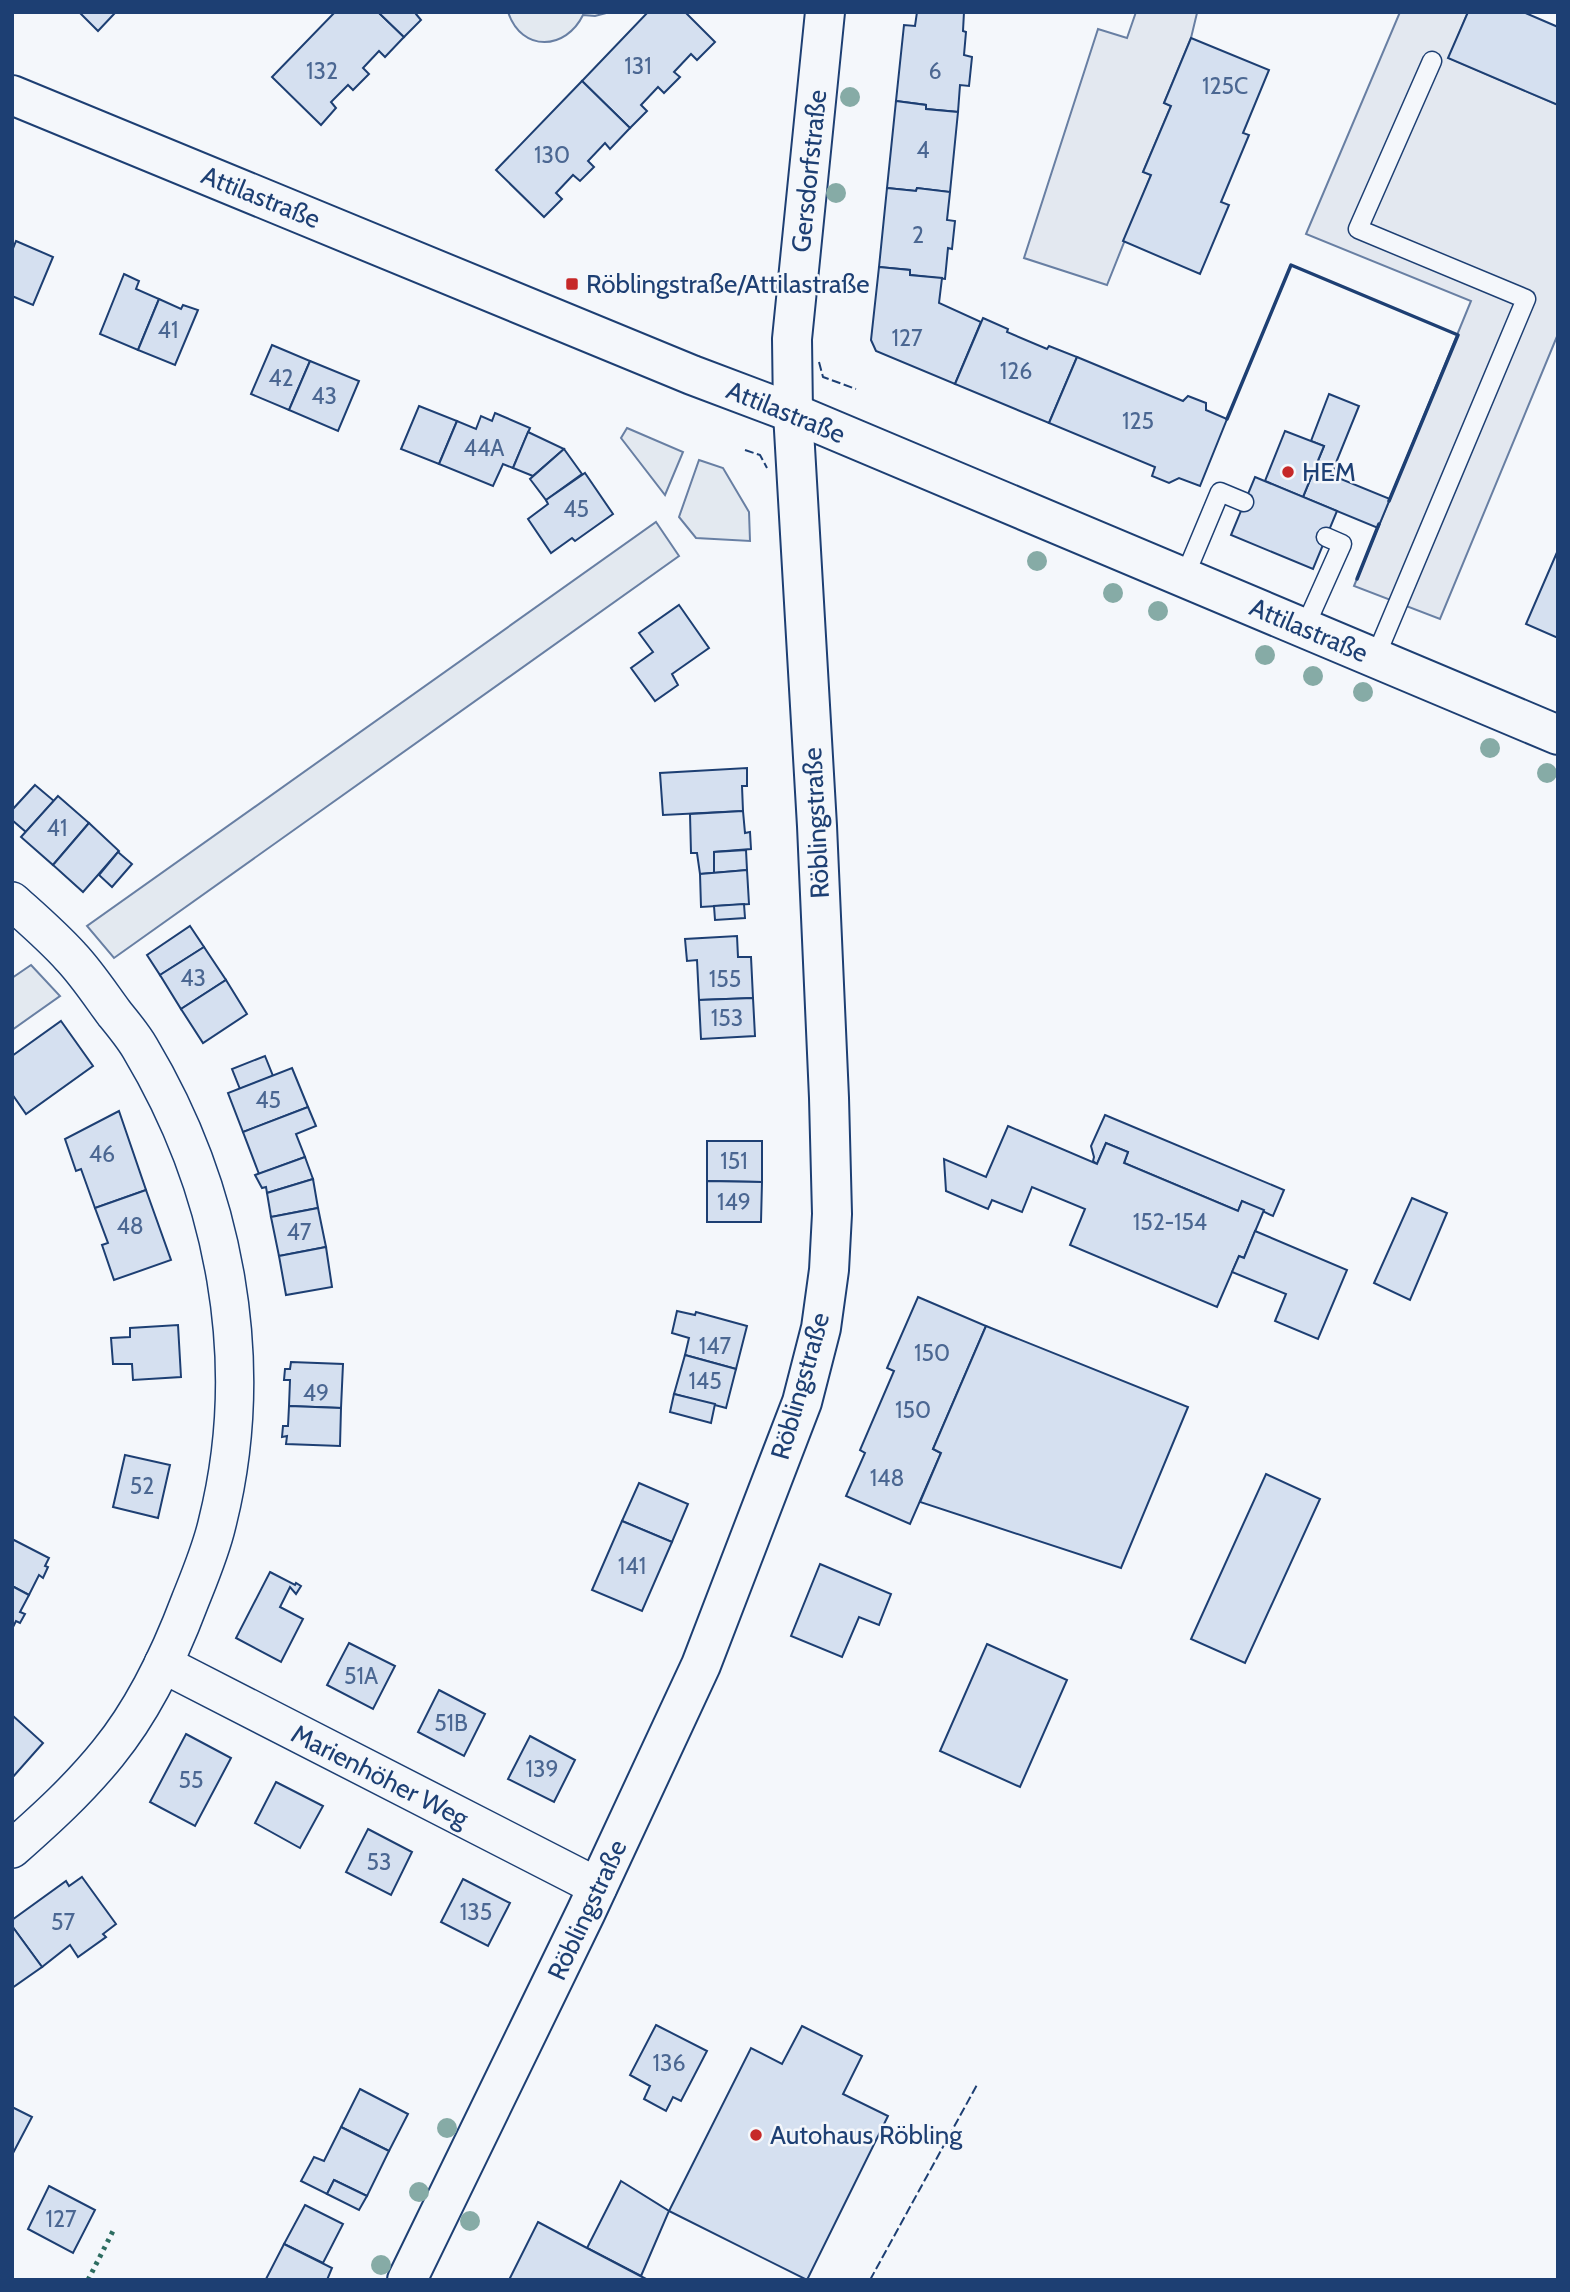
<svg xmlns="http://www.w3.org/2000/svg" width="1570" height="2292" font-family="Cabin,sans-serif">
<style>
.green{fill:#e3e9f0;stroke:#687fa3;stroke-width:2}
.parking{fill:#e3e8f0;stroke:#687fa3;stroke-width:2}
.building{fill:#d5e0f0;stroke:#1d3f73;stroke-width:2}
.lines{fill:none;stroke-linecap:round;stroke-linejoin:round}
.lane-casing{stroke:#1d3f73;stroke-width:21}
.street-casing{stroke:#1d3f73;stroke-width:40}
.secondary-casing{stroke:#1d3f73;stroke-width:42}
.lane{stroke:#f4f7fb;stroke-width:18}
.street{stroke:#f4f7fb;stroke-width:37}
.secondary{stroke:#f4f7fb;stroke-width:38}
.hedge{stroke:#2c6c60;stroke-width:5;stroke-dasharray:3.5 5;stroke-linecap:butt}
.fence{stroke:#1d3f73;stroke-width:2;stroke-dasharray:9 3.5;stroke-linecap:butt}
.wall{stroke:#1d3f73;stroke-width:3.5}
.tree{fill:#86aba6}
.poi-dot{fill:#c62828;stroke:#f4f7fb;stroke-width:2.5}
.labels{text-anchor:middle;stroke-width:5;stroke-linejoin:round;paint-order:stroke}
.number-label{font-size:23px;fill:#4b6792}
.street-label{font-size:26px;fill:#1d3f73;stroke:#f4f7fb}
.poi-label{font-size:26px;fill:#1d3f73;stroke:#f4f7fb;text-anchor:start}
</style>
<rect width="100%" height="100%" fill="#f4f7fb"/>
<!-- green -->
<g class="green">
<path d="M 508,12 L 610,12 L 595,16 L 583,15 C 566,50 522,53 508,12 Z"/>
<path d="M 627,428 L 683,452 L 665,495 L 621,438 Z"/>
<path d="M 699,460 L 723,468 L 749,512 L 750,541 L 696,538 L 679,517 Z"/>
<path d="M 656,522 L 679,556 L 114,958 L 87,926 Z"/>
<path d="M 31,965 L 60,996 L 12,1030 L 12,978 Z"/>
</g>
<!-- parking -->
<g class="parking">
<path d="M 1136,12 L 1197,13 L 1191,38 L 1164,103 L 1171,106 L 1143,172 L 1151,175 L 1107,285 L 1024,258 L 1098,29 L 1127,38 Z"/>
<path d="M 1400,12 L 1468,12 L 1449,58 L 1558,105 L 1558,334 L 1440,619 L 1354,586 L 1471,301 L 1306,234 Z"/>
</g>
<!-- building -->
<g class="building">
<path d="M 79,12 L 112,12 L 114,14 L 98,31 Z"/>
<path d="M 335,12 L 378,12 L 404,37 L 385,57 L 379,51 L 363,68 L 369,74 L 353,90 L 348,85 L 331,102 L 336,108 L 321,125 L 272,77 Z"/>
<path d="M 378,12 L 417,12 L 416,14 L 421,20 L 404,37 Z"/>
<path d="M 648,12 L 685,12 L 715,42 L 697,60 L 691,54 L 674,72 L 680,77 L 664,93 L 658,87 L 641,105 L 647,111 L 630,128 L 582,81 Z"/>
<path d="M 917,12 L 964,12 L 963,31 L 966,32 L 964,55 L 972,57 L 969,86 L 960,85 L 958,112 L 926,109 L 926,105 L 896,101 L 904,25 L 915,26 Z"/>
<path d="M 1468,12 L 1523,12 L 1558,27 L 1558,105 L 1448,58 Z"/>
<path d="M 1191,38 L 1269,70 L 1243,133 L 1249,135 L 1221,202 L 1229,205 L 1200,274 L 1123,241 L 1151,175 L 1143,172 L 1171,106 L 1164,103 Z"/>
<path d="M 582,81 L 630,128 L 610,149 L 605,143 L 588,161 L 594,167 L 580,181 L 573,175 L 556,193 L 562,199 L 544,217 L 496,170 Z"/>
<path d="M 896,101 L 926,105 L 926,109 L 958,112 L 950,192 L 917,188 L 916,191 L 887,188 Z"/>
<path d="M 887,188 L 916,191 L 917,188 L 950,192 L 947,220 L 955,221 L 952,249 L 948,248 L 945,279 L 910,275 L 910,270 L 879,267 Z"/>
<path d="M 16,241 L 53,257 L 33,305 L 12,296 L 12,251 Z"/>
<path d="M 879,267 L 910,270 L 910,275 L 942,278 L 939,303 L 981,322 L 955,384 L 876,351 L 871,340 Z"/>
<path d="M 124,274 L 139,281 L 136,289 L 159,299 L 138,350 L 100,334 Z"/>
<path d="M 159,299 L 181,309 L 183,305 L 198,310 L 175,365 L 138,350 Z"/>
<path d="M 983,318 L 1008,329 L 1007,332 L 1047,349 L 1049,346 L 1077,357 L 1049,423 L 955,384 Z"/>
<path d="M 272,345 L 310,361 L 289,410 L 251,394 Z"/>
<path d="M 1077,357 L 1183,401 L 1188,396 L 1206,403 L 1206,410 L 1227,419 L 1200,486 L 1179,478 L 1169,483 L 1152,476 L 1155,467 L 1049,423 Z"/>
<path d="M 310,361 L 359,381 L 338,431 L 289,410 Z"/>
<path d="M 1329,394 L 1359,406 L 1331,475 L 1390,499 L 1378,528 L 1303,497 L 1324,446 L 1311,441 Z"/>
<path d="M 419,406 L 457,421 L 439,464 L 401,449 Z"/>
<path d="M 495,413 L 530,428 L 513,468 L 503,464 L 493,486 L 439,464 L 457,421 L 476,429 L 481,416 L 492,421 Z"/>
<path d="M 1285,431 L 1324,446 L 1303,497 L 1265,481 Z"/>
<path d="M 528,432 L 564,449 L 533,476 L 513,468 Z"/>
<path d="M 564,449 L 582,474 L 546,500 L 530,479 Z"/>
<path d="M 585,473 L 613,514 L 575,541 L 572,538 L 551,553 L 528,519 L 548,504 L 546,500 Z"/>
<path d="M 1255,477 L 1337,511 L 1313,569 L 1231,535 Z"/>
<path d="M 1558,550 L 1558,638 L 1526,624 Z"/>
<path d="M 679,605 L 709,648 L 672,674 L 678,685 L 655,701 L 631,668 L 653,652 L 639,633 Z"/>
<path d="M 747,768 L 747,786 L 742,786 L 743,811 L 663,815 L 660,773 Z"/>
<path d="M 35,785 L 54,801 L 26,832 L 12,820 L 12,810 Z"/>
<path d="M 58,796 L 89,823 L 53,865 L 21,837 Z"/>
<path d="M 743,811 L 745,833 L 750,832 L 751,849 L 714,852 L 714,873 L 700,874 L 697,853 L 691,853 L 690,814 Z"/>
<path d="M 89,823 L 119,851 L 83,892 L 53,865 Z"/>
<path d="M 746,850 L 747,870 L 714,873 L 714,852 Z"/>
<path d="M 118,852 L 132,864 L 112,887 L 99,875 Z"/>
<path d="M 747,870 L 749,904 L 701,907 L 700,874 Z"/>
<path d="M 744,904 L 745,918 L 715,920 L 714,906 Z"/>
<path d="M 190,926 L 204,947 L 160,975 L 147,955 Z"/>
<path d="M 737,936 L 738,957 L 751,957 L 753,998 L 699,1000 L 697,960 L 687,961 L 685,939 Z"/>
<path d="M 204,947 L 226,980 L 181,1009 L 160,975 Z"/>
<path d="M 226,980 L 247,1014 L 203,1043 L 181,1009 Z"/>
<path d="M 753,998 L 755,1036 L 701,1039 L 699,1000 Z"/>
<path d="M 61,1021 L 93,1066 L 26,1114 L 12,1094 L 12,1056 Z"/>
<path d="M 265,1056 L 273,1076 L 240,1089 L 232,1069 Z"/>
<path d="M 292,1068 L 308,1107 L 243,1132 L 228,1093 Z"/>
<path d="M 308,1107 L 316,1126 L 296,1134 L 305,1157 L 259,1174 L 243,1132 Z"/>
<path d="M 119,1111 L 146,1190 L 95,1208 L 81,1169 L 76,1171 L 65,1139 Z"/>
<path d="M 1105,1115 L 1284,1190 L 1273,1216 L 1242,1201 L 1238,1211 L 1124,1163 L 1128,1152 L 1106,1143 L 1097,1164 L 1093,1161 L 1094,1157 L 1091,1146 Z"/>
<path d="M 1008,1126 L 1097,1164 L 1106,1143 L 1128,1152 L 1124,1163 L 1238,1211 L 1242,1201 L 1264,1210 L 1244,1258 L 1239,1256 L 1217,1307 L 1070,1245 L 1085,1209 L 1032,1187 L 1022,1212 L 992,1200 L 988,1209 L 946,1191 L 944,1159 L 986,1177 Z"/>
<path d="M 707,1141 L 762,1141 L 762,1182 L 707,1181 Z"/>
<path d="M 305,1157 L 313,1179 L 267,1193 L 266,1187 L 262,1188 L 255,1175 Z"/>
<path d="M 313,1179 L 318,1208 L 271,1217 L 267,1193 Z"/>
<path d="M 707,1181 L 762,1182 L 761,1222 L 707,1222 Z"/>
<path d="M 146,1190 L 171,1260 L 114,1280 L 102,1245 L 108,1243 L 95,1208 Z"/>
<path d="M 1412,1198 L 1447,1213 L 1410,1300 L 1374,1283 Z"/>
<path d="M 318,1208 L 326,1247 L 279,1256 L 271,1217 Z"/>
<path d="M 1255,1231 L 1347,1270 L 1318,1339 L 1275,1321 L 1286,1294 L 1232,1272 L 1239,1256 L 1244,1258 Z"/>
<path d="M 326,1247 L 332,1287 L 286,1295 L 279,1256 Z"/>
<path d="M 918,1297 L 986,1326 L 933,1449 L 941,1453 L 910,1524 L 846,1496 L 865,1453 L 860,1450 L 894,1371 L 887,1368 Z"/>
<path d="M 677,1311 L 695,1315 L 696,1312 L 747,1326 L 736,1369 L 685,1355 L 689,1338 L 672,1333 Z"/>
<path d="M 178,1325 L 181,1377 L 133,1380 L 132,1364 L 113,1364 L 111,1338 L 130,1337 L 130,1328 Z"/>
<path d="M 986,1326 L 1188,1407 L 1121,1568 L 920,1502 L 941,1453 L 933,1449 Z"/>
<path d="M 685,1355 L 736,1369 L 726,1408 L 674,1394 Z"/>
<path d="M 291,1362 L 343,1364 L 341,1408 L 289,1406 L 290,1380 L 284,1380 L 285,1369 L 290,1369 Z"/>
<path d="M 674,1394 L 715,1404 L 711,1423 L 670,1412 Z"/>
<path d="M 289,1406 L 341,1408 L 340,1446 L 286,1444 L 287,1436 L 282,1437 L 283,1426 L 288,1426 Z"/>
<path d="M 125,1455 L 170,1465 L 158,1518 L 113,1507 Z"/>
<path d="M 1266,1474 L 1320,1499 L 1245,1663 L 1191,1639 Z"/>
<path d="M 639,1483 L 688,1504 L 672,1542 L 622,1521 Z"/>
<path d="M 622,1521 L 672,1542 L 642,1611 L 592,1590 Z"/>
<path d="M 12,1539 L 49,1558 L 45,1566 L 48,1567 L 43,1578 L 39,1575 L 29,1595 L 12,1586 Z"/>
<path d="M 820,1564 L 891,1594 L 879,1625 L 859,1617 L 842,1657 L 791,1636 Z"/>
<path d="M 270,1572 L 295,1585 L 296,1583 L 301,1586 L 296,1594 L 290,1587 L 280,1607 L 303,1619 L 281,1662 L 236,1638 Z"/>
<path d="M 12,1586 L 29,1595 L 20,1612 L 25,1614 L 20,1623 L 16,1621 L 12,1629 Z"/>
<path d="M 349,1643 L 395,1666 L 373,1709 L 327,1685 Z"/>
<path d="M 987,1644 L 1067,1680 L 1020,1787 L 940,1751 Z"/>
<path d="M 439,1690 L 485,1714 L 464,1756 L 418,1732 Z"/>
<path d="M 12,1715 L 43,1743 L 12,1778 Z"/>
<path d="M 186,1734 L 231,1758 L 195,1826 L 150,1802 Z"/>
<path d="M 530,1736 L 575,1760 L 554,1802 L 508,1779 Z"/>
<path d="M 276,1782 L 323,1806 L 300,1848 L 255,1823 Z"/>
<path d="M 368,1829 L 412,1852 L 391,1895 L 346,1872 Z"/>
<path d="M 82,1877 L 116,1924 L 103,1934 L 106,1937 L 78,1957 L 70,1945 L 42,1967 L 12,1926 L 12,1920 L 66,1881 L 69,1886 Z"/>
<path d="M 463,1879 L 510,1903 L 488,1946 L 441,1922 Z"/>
<path d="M 12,1926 L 42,1967 L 12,1988 Z"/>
<path d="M 656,2025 L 707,2051 L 681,2101 L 673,2097 L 666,2111 L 644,2099 L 650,2086 L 630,2075 Z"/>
<path d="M 802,2026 L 862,2056 L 843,2094 L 888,2116 L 807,2280 L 669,2211 L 751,2048 L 782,2064 Z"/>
<path d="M 360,2089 L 408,2114 L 389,2151 L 341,2127 Z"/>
<path d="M 12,2107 L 32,2117 L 12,2155 Z"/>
<path d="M 341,2127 L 389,2151 L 367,2196 L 334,2180 L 327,2194 L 301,2181 L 314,2157 L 324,2161 Z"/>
<path d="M 334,2180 L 367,2196 L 359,2210 L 327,2194 Z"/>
<path d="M 621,2181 L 669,2211 L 641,2276 L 587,2248 Z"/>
<path d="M 49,2186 L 95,2210 L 73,2253 L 28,2229 Z"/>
<path d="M 305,2205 L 343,2224 L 323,2263 L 284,2244 Z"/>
<path d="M 538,2222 L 587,2248 L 648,2280 L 509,2280 Z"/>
<path d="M 284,2244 L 332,2268 L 327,2280 L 266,2279 Z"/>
</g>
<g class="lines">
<!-- lane casing -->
<g class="lane-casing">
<g id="lane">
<path d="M 1184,578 L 1220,492 L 1244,502"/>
<path d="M 1304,629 L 1342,544 L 1326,537"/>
<path d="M 1375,658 L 1526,299 L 1358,229 L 1432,61"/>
</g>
</g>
<!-- street casing -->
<g class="street-casing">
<g id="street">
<path d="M 12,901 C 32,919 53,937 71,957 C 87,974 100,994 114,1013 C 123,1024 133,1036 140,1048 C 225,1190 258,1362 217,1524 C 211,1550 200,1576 190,1601 C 170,1654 144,1709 108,1753 C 79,1789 46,1819 12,1849"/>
<path d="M 163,1664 L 598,1887"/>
</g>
</g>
<!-- secondary casing -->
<g class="secondary-casing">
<g id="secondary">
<path d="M 12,95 L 692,375 L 793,413 L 1558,735"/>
<path d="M 407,2280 L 586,1912 L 701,1665 L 802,1402 L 821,1328 L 829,1270 L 832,1214 L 829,1098 L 817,826 L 793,413 L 792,339 L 825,12"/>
</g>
</g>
<!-- lane -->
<use href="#lane" class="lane"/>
<!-- street -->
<use href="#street" class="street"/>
<!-- secondary -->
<use href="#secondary" class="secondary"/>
<!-- hedge -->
<path class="hedge" d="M 88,2280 L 113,2231"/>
<!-- fence -->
<g class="fence">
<path d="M 819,362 L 823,377 L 856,389"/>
<path d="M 745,450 L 760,455 L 767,468"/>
<path d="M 870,2280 L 978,2083"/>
</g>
<!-- wall -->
<g class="wall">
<path d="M 1227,419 L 1291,265 L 1458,335 L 1389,501"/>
<path d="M 1357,579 L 1379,524"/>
</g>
</g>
<!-- trees -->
<g class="tree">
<circle cx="850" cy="97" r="10"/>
<circle cx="836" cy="193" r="10"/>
<circle cx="1037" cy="561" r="10"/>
<circle cx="1113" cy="593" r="10"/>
<circle cx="1158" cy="611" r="10"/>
<circle cx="1265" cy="655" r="10"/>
<circle cx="1313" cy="676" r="10"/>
<circle cx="1363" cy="692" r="10"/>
<circle cx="1490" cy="748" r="10"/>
<circle cx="1547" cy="773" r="10"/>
<circle cx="447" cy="2128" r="10"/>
<circle cx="419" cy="2192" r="10"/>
<circle cx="470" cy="2221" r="10"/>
<circle cx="381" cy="2265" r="10"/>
</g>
<!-- markers -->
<g class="poi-dot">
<rect x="565" y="277" width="14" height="14" rx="3.5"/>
<circle cx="1288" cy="472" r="7"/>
<circle cx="756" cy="2135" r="7"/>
</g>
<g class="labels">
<!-- number labels -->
<g class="number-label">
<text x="638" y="74">131</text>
<text x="322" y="79">132</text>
<text x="935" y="79">6</text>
<text x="1225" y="94">125C</text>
<text x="923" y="158">4</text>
<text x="552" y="163">130</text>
<text x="918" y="243">2</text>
<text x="168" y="338">41</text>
<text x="907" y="346">127</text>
<text x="1016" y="379">126</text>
<text x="281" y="386">42</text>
<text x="324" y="404">43</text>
<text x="1138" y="429">125</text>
<text x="484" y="456">44A</text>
<text x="576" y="517">45</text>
<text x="57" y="836">41</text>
<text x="193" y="986">43</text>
<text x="725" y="987">155</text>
<text x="727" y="1026">153</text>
<text x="268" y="1108">45</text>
<text x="102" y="1162">46</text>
<text x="734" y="1169">151</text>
<text x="734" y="1210">149</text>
<text x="1170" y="1230">152-154</text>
<text x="130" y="1234">48</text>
<text x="299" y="1240">47</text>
<text x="715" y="1354">147</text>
<text x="932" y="1361">150</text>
<text x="705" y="1389">145</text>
<text x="316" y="1401">49</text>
<text x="913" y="1418">150</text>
<text x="887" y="1486">148</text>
<text x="142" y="1494">52</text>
<text x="632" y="1574">141</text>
<text x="361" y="1684">51A</text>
<text x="451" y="1731">51B</text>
<text x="542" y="1777">139</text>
<text x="191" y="1788">55</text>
<text x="379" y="1870">53</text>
<text x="476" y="1920">135</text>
<text x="63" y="1930">57</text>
<text x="669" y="2071">136</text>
<text x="61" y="2227">127</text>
</g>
<!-- street labels -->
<g class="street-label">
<text transform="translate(809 171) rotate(-84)" y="9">Gersdorfstraße</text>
<text transform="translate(261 197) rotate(22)" y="9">Attilastraße</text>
<text transform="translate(786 412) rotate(22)" y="9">Attilastraße</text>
<text transform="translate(1309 630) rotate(23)" y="9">Attilastraße</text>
<text transform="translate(816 823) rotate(-93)" y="9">Röblingstraße</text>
<text transform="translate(800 1386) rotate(-74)" y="9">Röblingstraße</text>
<text transform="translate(380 1776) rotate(27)" y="9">Marienhöher Weg</text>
<text transform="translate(587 1910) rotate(-65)" y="9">Röblingstraße</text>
</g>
<!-- poi labels -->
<g class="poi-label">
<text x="586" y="293">Röblingstraße/Attilastraße</text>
<text x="1302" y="481">HEM</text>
<text x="770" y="2144">Autohaus Röbling</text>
</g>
</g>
<!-- border -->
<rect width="1570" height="2292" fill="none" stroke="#1d3f73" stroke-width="28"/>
</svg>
